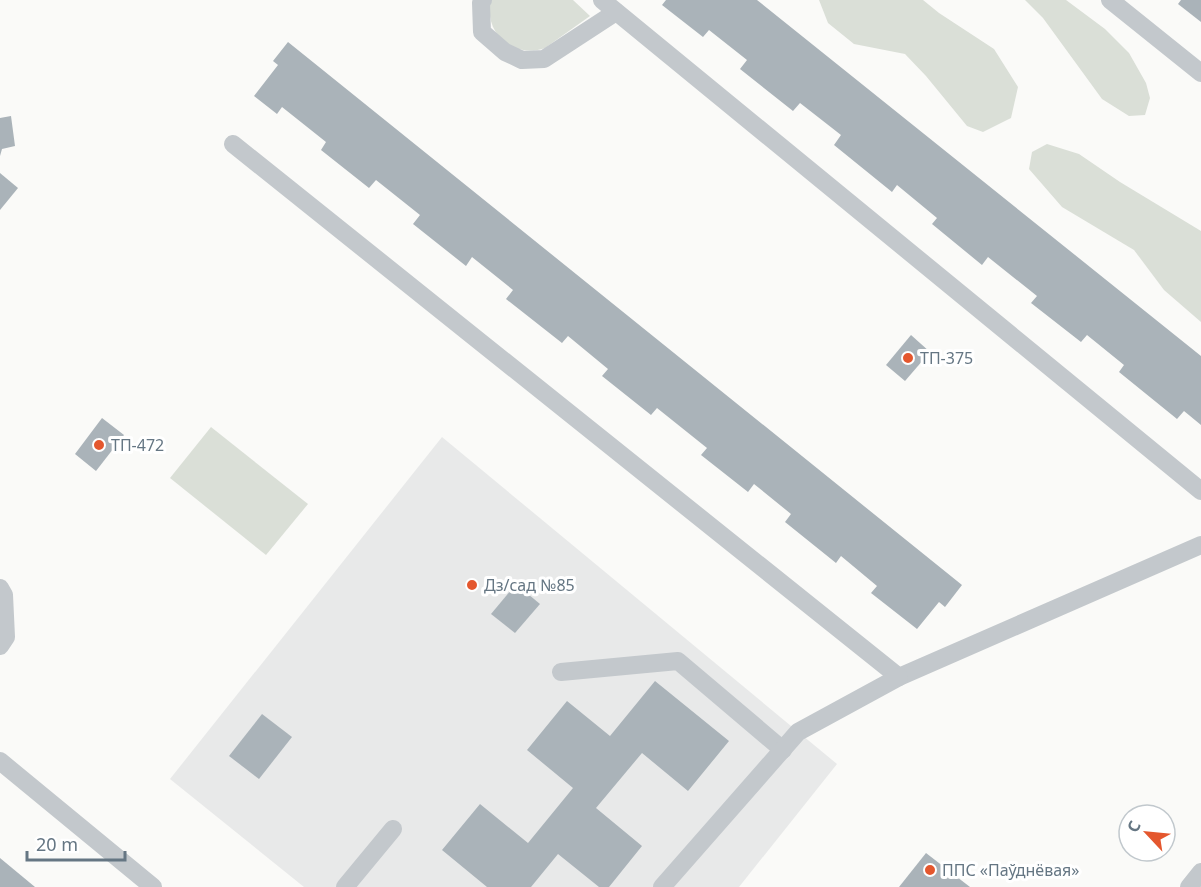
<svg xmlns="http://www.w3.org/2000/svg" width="1201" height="887" font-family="'Noto Sans',sans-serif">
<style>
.built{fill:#e8e9e9}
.green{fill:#dadfd7}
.building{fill:#aab3b9}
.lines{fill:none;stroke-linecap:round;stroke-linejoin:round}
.lane{stroke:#c3c8cc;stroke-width:18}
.poi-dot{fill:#e4572e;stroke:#fff;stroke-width:2}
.labels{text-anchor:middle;stroke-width:6;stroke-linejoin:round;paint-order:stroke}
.poi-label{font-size:16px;fill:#657683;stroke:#fff;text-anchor:start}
</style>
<rect width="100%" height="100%" fill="#fafaf8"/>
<!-- built -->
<path class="built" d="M 442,437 L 837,764 L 739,887 L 304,887 L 170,779 Z"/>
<!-- green -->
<g class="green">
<path d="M 491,0 L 573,0 L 590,16 L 545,48 C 513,59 483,33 491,0 Z"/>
<path d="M 819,0 L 923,0 L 939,13 L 994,49 L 1018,87 L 1011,118 L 983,132 L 967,126 L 926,76 L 905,54 L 854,44 L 828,23 Z"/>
<path d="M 1025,0 L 1066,0 L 1105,29 L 1129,53 L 1146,83 L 1150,98 L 1145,115 L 1129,116 L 1102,99 L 1043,18 Z"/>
<path d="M 1047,144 L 1079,154 L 1120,182 L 1201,231 L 1201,322 L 1164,290 L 1134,250 L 1062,207 L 1029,169 L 1032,152 Z"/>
<path d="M 211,427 L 308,504 L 266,555 L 170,478 Z"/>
</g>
<!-- building -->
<g class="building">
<path d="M 666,0 L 757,0 L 1201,356 L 1201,425 L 1184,411 L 1177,419 L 1119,372 L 1124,365 L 1087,335 L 1081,342 L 1031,303 L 1037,296 L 988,257 L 982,265 L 932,224 L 937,218 L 897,185 L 892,192 L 834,145 L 841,135 L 800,103 L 793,111 L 740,69 L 747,60 L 709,30 L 703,37 L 662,5 Z"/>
<path d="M 1181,0 L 1201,0 L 1201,22 L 1178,4 Z"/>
<path d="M 288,42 L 962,585 L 945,607 L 939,602 L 917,629 L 871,593 L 877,586 L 841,556 L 836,563 L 785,522 L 791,514 L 754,484 L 748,492 L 701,455 L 707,448 L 657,408 L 651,415 L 602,376 L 608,369 L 568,336 L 562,343 L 506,299 L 513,290 L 472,257 L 466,266 L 413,224 L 420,215 L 376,180 L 369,188 L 321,150 L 326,142 L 282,107 L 277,114 L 254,96 L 278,65 L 273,61 Z"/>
<path d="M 11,116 L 15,146 L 2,149 L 0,156 L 0,118 Z"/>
<path d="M 0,173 L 18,188 L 0,210 Z"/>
<path d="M 911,335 L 930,352 L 905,381 L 886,365 Z"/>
<path d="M 102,418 L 124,435 L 96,471 L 75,454 Z"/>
<path d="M 516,584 L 540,604 L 515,633 L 491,614 Z"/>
<path d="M 655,681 L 729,741 L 688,791 L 642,753 L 596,808 L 642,846 L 609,887 L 599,887 L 558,854 L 531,887 L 487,887 L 442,850 L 480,804 L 528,843 L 573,788 L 527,750 L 567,701 L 610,736 Z"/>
<path d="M 262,714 L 292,737 L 259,779 L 229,756 Z"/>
<path d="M 926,853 L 970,887 L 899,887 Z"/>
<path d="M 0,858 L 35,887 L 0,887 Z"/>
</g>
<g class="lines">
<!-- lane -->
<g class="lane">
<path d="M 483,0 L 481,3 L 482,32 L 505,52 L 522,60 L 544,59 L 616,12"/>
<path d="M 602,0 L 1201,491"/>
<path d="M 1110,0 L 1201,73"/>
<path d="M 233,144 L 899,677 L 1201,545"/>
<path d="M 0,588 L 4,595 L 6,637 L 0,646"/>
<path d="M 561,672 L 678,661 L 783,750"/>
<path d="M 0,761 L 153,887"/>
<path d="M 345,887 L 393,829"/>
<path d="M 662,887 L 798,732 L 899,677"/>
<path d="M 1189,887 L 1201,872"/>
</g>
</g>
<!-- markers -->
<g class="poi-dot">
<circle cx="908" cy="358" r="6"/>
<circle cx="99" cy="445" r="6"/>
<circle cx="472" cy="585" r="6"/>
<circle cx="930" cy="870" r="6"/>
</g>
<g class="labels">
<!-- poi labels -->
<g class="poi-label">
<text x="920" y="364">ТП-375</text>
<text x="111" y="451">ТП-472</text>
<text x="484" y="591">Дз/сад №85</text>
<text x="942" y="876">ППС «Паўднёвая»</text>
</g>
</g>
<!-- north arrow -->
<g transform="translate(1147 833) rotate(296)"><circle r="28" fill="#ffffff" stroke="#c1c8cd" stroke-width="1.5"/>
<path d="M0-4.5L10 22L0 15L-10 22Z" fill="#e4572e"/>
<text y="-9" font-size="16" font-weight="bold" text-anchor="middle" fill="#657683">С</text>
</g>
<!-- scale -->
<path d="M27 851v9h98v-9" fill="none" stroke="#657683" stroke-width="3"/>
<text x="36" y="851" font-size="18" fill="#657683" stroke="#ffffff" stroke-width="4.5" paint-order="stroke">20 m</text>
</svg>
